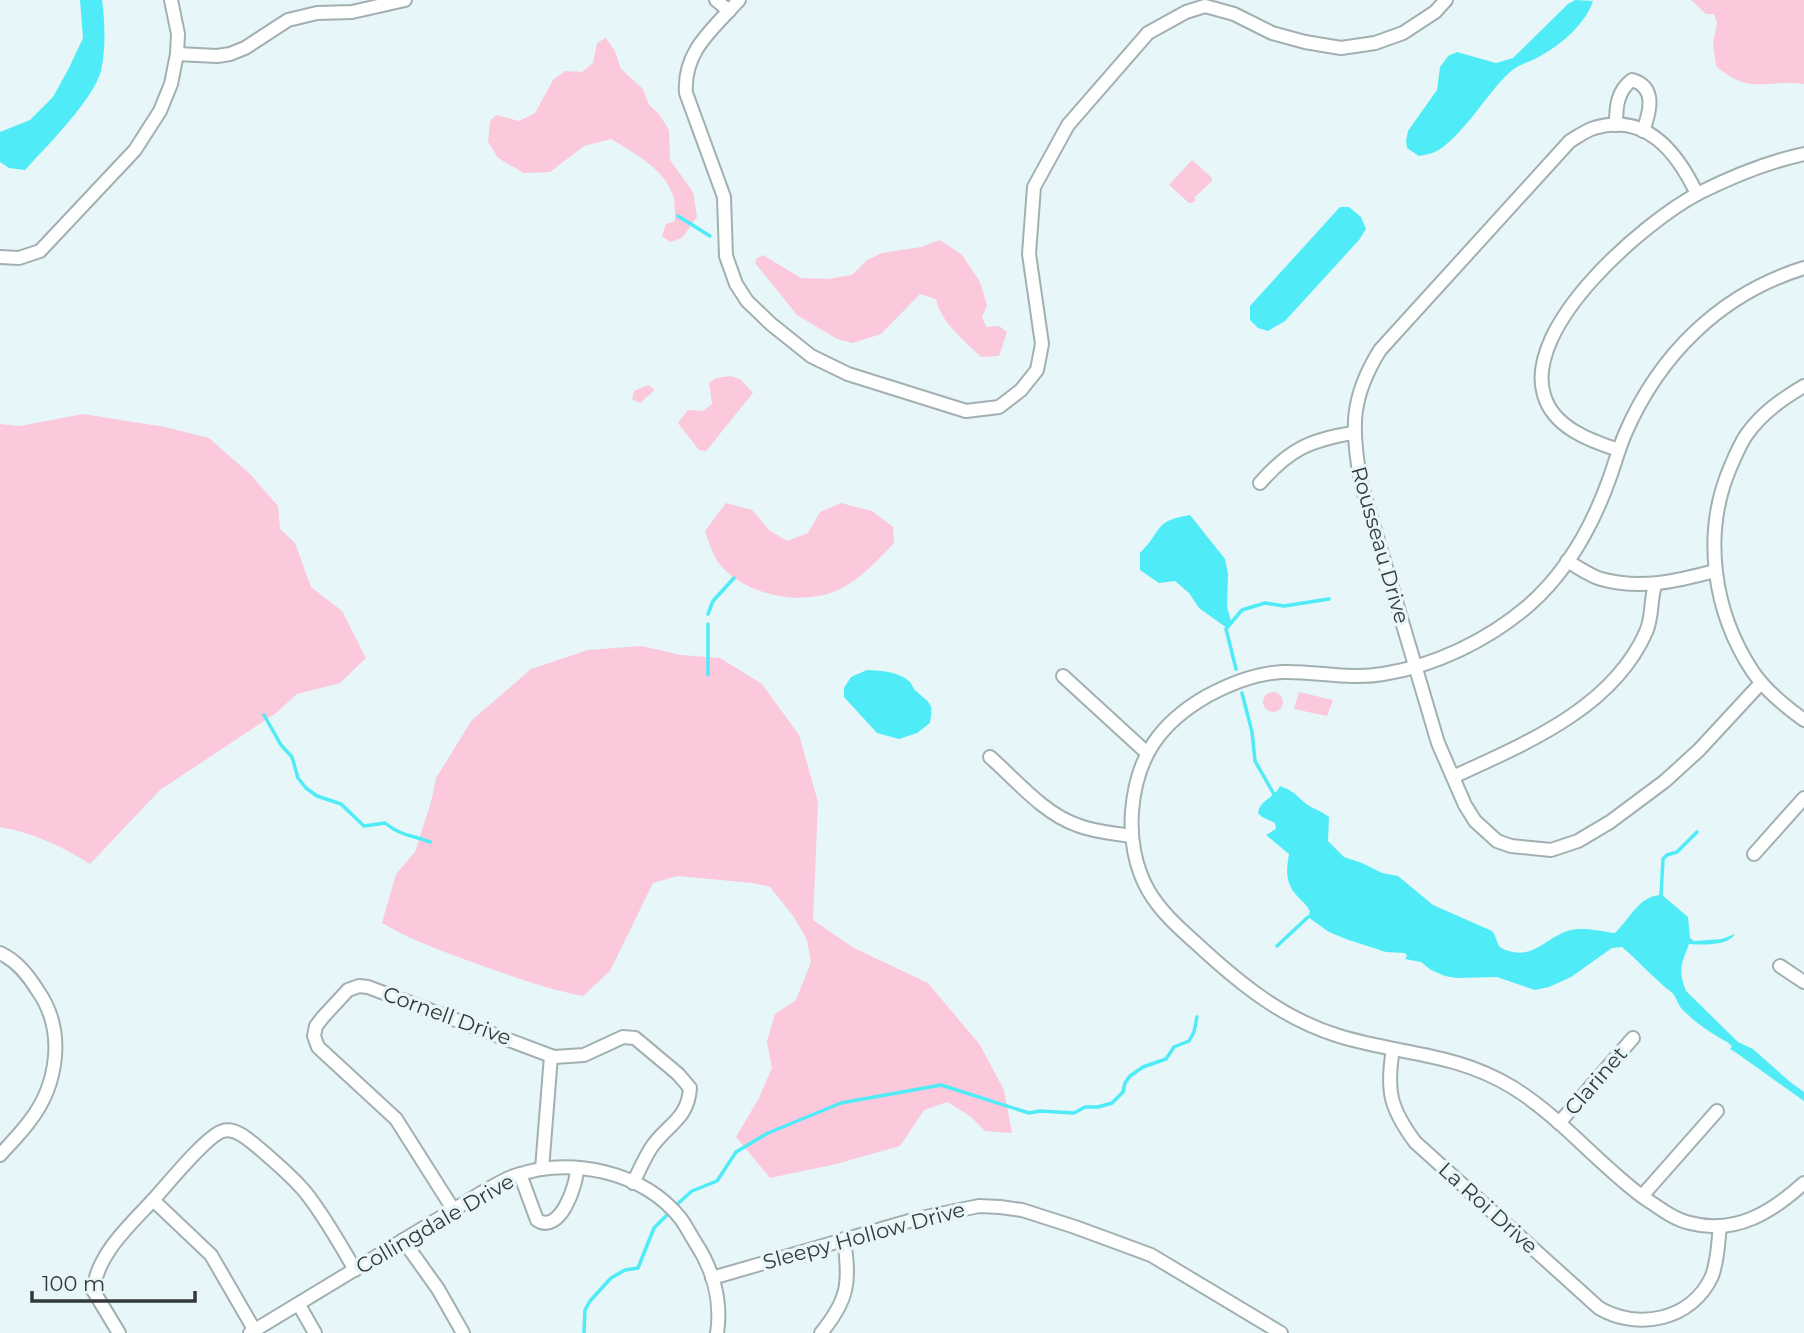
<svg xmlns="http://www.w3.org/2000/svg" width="1804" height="1333" font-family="Montserrat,sans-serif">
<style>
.green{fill:#fbc8dc}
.water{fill:#4febf7}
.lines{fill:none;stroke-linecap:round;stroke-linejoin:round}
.stream{stroke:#4febf7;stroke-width:3.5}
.minor-casing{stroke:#a2b0b2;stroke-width:16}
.minor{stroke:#fff;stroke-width:12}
.labels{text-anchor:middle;stroke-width:7;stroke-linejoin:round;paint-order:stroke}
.street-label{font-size:21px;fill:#33393a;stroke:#e7f6f8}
</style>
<rect width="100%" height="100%" fill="#e7f6f8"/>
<!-- green -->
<g class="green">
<path d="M 1691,0 L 1804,0 L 1804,84 C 1764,79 1751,96 1716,66 L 1713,43 L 1717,23 L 1714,14 L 1706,14 Z"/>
<path d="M 606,38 L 615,51 L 621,69 L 643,89 L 649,105 L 659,114 L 669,130 L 670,160 L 693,192 L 697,217 L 682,238 L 670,242 L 662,236 L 666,224 L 675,221 C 675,214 675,206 674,199 C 667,170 634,153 611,139 L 584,146 L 550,172 L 524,173 L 498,158 L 488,142 L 490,121 L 496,115 L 519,121 L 535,113 L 553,80 L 565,71 L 582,72 L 593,63 L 597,43 Z"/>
<path d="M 1192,160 L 1212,178 L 1212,181 L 1194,198 L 1196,200 L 1192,203 L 1189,203 L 1169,185 Z"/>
<path d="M 940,240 L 962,255 L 980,282 L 987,305 L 982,317 L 986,327 L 999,326 L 1007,332 L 999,356 L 981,357 C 964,340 941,323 936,299 L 920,294 L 881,334 L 853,343 L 837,339 L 797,315 L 755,263 L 757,258 L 763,255 L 801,278 L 828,279 L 852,275 L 867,260 L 882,253 L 921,247 Z"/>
<path d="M 731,376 L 740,379 L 753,393 L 706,451 L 699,450 L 678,423 L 688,410 L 703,411 L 712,404 L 709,383 L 716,378 Z"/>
<path d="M 648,385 L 655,390 L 640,403 L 632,399 L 634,391 Z"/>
<path d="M 83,414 L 165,427 L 209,438 L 251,475 L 278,506 L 280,529 L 295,543 L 311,587 L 342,611 L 366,658 L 340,683 L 297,694 L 276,713 L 160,790 L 90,864 C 62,846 33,833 0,827 L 0,424 L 20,426 Z"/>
<path d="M 726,503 L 752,510 L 769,530 L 787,541 L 808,533 L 820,512 L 841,503 L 872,511 L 893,527 L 894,543 C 877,561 859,581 836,591 C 799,606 747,595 721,566 C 713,557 709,542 705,531 Z"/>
<path d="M 641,646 L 681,655 L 720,658 L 762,684 L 799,735 L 818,802 L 813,920 L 854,948 L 928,983 L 980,1045 L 1004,1090 L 1012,1133 L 985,1131 L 970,1116 L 947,1102 L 924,1110 L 900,1146 L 836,1164 L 770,1178 L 736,1137 L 759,1098 L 772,1068 L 767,1042 L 775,1014 L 796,1000 L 811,962 L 807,940 L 794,917 L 770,887 L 753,883 L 677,876 L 653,883 L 610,971 L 583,996 C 548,989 516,978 483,966 C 448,953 414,942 382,923 L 396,874 L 415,852 L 431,802 L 436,778 L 472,720 L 531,669 L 588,650 Z"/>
<circle cx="1273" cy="702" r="10"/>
<path d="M 1299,692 L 1333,700 L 1327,716 L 1294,709 Z"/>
</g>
<!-- water -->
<g class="water">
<path d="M 80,0 L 102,0 C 105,22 106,49 101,71 C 93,100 46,147 25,170 L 9,168 L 0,162 L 0,132 L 30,120 L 53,97 L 69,68 L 83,38 Z"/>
<path d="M 1575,0 L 1593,1 C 1586,23 1562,44 1542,55 C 1531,62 1518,64 1509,73 C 1487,93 1461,139 1435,152 C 1430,154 1424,155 1419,156 L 1407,148 L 1406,141 L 1408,131 L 1437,90 L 1440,67 L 1448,56 L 1457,52 L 1496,63 L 1513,58 L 1568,4 Z"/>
<path d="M 1340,207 L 1349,207 L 1361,217 L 1366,229 L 1359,240 L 1285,321 L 1268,331 L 1258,328 L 1250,320 L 1250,306 Z"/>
<path d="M 1190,515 L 1225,559 L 1228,574 L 1227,607 L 1231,621 L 1227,628 L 1199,608 L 1189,593 L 1175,581 L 1159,583 L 1140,570 L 1140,553 C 1163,530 1153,521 1190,515 Z"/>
<path d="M 867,670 C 882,671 898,671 910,682 C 912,684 913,689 916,691 C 930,704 934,702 930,723 L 917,733 L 899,739 L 877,733 L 844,697 L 844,688 L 851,677 Z"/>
<path d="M 1280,786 C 1293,791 1294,793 1304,802 C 1311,809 1321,810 1329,817 L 1328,841 L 1344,857 L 1362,863 L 1382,873 L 1398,876 L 1433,905 L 1492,931 C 1496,935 1496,941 1499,946 C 1502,949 1505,950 1509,951 C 1535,959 1547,936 1571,930 C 1587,927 1599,931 1615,933 C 1630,919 1639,895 1662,895 L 1688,917 L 1690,938 L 1694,941 L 1722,939 L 1735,934 C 1728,946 1703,945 1689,944 C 1681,965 1678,970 1686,991 L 1738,1042 L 1753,1049 L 1789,1081 L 1804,1092 L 1804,1101 L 1738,1054 L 1730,1049 L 1732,1046 L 1727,1042 C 1711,1033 1694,1022 1682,1009 C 1677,1004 1677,996 1670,991 C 1653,978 1639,961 1622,947 L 1612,948 L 1571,977 L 1549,987 L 1535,990 L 1497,977 L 1456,978 L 1445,976 L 1431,970 L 1421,962 L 1405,959 L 1407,956 L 1405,953 L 1386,952 L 1346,939 L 1329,932 L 1308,917 L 1310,912 C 1308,906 1304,903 1299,898 C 1285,884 1286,872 1289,854 L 1266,835 L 1276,829 L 1275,823 L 1262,817 L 1258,813 C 1260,799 1274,799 1280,786 Z"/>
</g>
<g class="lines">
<!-- stream -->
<g class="stream">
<path d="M 678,216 L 710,236"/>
<path d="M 708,614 L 713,601 L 734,578"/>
<path d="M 1236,669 L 1226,629 L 1242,610 L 1265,603 L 1284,606 L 1329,599"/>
<path d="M 708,675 L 708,624"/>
<path d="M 1242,693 L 1252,732 L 1255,761 L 1275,796"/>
<path d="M 264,715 L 281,745 L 292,757 L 298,778 L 306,788 L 317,796 L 341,804 L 364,826 L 385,823 C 401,836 412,835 430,842"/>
<path d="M 1661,895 L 1663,859 L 1667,855 L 1677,852 L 1697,832"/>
<path d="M 1277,946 L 1308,917"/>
<path d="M 674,1207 L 692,1191 L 717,1181 L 736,1152 L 768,1133 L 841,1103 L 941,1085 L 1029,1113 L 1040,1111 L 1074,1113 L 1085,1107 L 1098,1107 L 1112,1103 L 1123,1092 L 1125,1083 L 1130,1076 L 1143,1067 L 1166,1059 L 1174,1047 L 1189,1041 L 1194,1032 L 1197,1017"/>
<path d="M 584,1333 L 585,1310 L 590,1301 L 611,1278 L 625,1270 L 638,1268 L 654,1228 L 669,1213"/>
</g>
<!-- minor casing -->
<g class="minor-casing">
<g id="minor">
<path d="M 716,0 L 729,11"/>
<path d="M 739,0 C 713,29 683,51 686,93 L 724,197 L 726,256 L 736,284 L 747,301 L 771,324 L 811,356 L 848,374 L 966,411 L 999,407 L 1021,390 L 1037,370 L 1042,344 L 1029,254 L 1034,187 L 1068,125 L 1148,33 L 1186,12 L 1205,6 L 1234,14 L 1272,33 L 1305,42 L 1341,48 L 1375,43 L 1403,33 L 1435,12 L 1446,0"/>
<path d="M 177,54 L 217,56 L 230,54 L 245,48 L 288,20 L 317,13 L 352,12 L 405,0"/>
<path d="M 1616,125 C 1616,107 1617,91 1632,80 C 1657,87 1650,112 1643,131"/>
<path d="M 1697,194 C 1677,152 1646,112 1594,128 C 1585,131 1577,137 1570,141 L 1380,350 C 1350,398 1351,429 1361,483 L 1438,743 L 1465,805 L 1475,821 L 1497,841 L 1511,846 L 1551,850 L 1578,841 L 1610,822 L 1665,781 L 1699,750 L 1761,683"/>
<path d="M 0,257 L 19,258 L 40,251 L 135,150 L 160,111 L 171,84 L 177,54 L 178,34 L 171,0"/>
<path d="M 1804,268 C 1720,294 1659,355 1625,434 C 1619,448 1615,463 1610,477 C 1593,525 1567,572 1528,606 C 1488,640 1435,666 1383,674 C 1349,680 1317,671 1283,672 C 1256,673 1231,683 1207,696 C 1160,723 1136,757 1132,812 C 1130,838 1135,867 1148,890 C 1160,911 1179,928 1197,944 C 1239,983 1283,1019 1339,1036 C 1401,1055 1454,1052 1512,1087 C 1561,1117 1597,1163 1643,1197 C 1658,1207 1673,1219 1690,1223 C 1736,1235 1772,1212 1804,1183"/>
<path d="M 1804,386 C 1782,399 1762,413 1747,434 C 1740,444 1735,456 1730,468 C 1702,534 1713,612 1753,672 C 1766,691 1786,707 1804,720"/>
<path d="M 1619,450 C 1590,441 1553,427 1544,395 C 1523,326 1644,222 1699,193 C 1733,176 1767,162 1804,154"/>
<path d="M 1260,483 C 1289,450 1309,440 1353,433"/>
<path d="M 1567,561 C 1578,567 1590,576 1601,579 C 1641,590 1677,581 1715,571"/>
<path d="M 1063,676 L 1147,753"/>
<path d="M 990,757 C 1016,780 1043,813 1077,825 C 1094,832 1113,833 1131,836"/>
<path d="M 1453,777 C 1524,744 1612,709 1646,632 C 1653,616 1650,601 1655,585"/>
<path d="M 1754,854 L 1804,798"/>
<path d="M 0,953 C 17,961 28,975 38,991 C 66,1031 58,1085 29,1122 C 20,1134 10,1144 0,1155"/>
<path d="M 1780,966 L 1804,982"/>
<path d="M 1393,1049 C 1386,1091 1390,1108 1415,1142 L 1599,1308 C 1638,1331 1692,1320 1712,1276 C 1718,1260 1718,1243 1720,1226"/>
<path d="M 1559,1123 L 1633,1038"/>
<path d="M 542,1169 L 551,1056"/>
<path d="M 520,1174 L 537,1220 C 560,1235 577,1185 577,1168"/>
<path d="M 1642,1196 L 1717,1111"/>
<path d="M 153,1200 L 211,1255 L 255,1331"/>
<path d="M 453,1209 L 396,1119 L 318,1047 L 314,1036 L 316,1026 L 323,1017 L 348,990 L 359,986 L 368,987 L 554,1057 L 584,1055 L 623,1037 L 635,1038 L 678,1074 L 690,1088 C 688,1120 666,1125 651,1148 C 644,1159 639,1171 633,1183"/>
<path d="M 403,1240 L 438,1289 L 463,1333"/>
<path d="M 712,1278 L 916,1219 L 979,1206 L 1000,1207 L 1022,1210 L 1075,1227 L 1151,1255 L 1281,1333"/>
<path d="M 299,1305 L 315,1333"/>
<path d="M 119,1333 L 93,1290 C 98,1253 130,1225 154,1199 C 167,1185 207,1135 223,1131 C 236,1127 250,1141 260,1149 C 276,1163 293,1177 306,1193 C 325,1217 340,1244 355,1270"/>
<path d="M 250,1333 L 481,1193 C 492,1187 503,1180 514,1176 C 570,1156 643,1171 681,1219 C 686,1226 690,1234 695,1242 C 713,1269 722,1301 717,1333"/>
<path d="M 821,1333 C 849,1299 850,1282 844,1239"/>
</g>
</g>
<!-- minor -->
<use href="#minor" class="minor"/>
</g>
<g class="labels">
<!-- street labels -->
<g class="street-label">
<text transform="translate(1380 545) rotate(74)" y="7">Rousseau Drive</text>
<text transform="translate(447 1016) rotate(20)" y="7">Cornell Drive</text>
<text transform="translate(1596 1081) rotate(-49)" y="7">Clarinet</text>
<text transform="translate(1488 1208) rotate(42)" y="7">La Roi Drive</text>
<text transform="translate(435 1224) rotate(-30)" y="7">Collingdale Drive</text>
<text transform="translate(864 1236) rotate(-15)" y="7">Sleepy Hollow Drive</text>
</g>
</g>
<!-- scale -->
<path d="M32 1291v10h163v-10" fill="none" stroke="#33393a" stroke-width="3.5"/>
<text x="42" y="1291" font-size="21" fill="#33393a" stroke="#e7f6f8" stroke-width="5" paint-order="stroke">100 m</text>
</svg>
